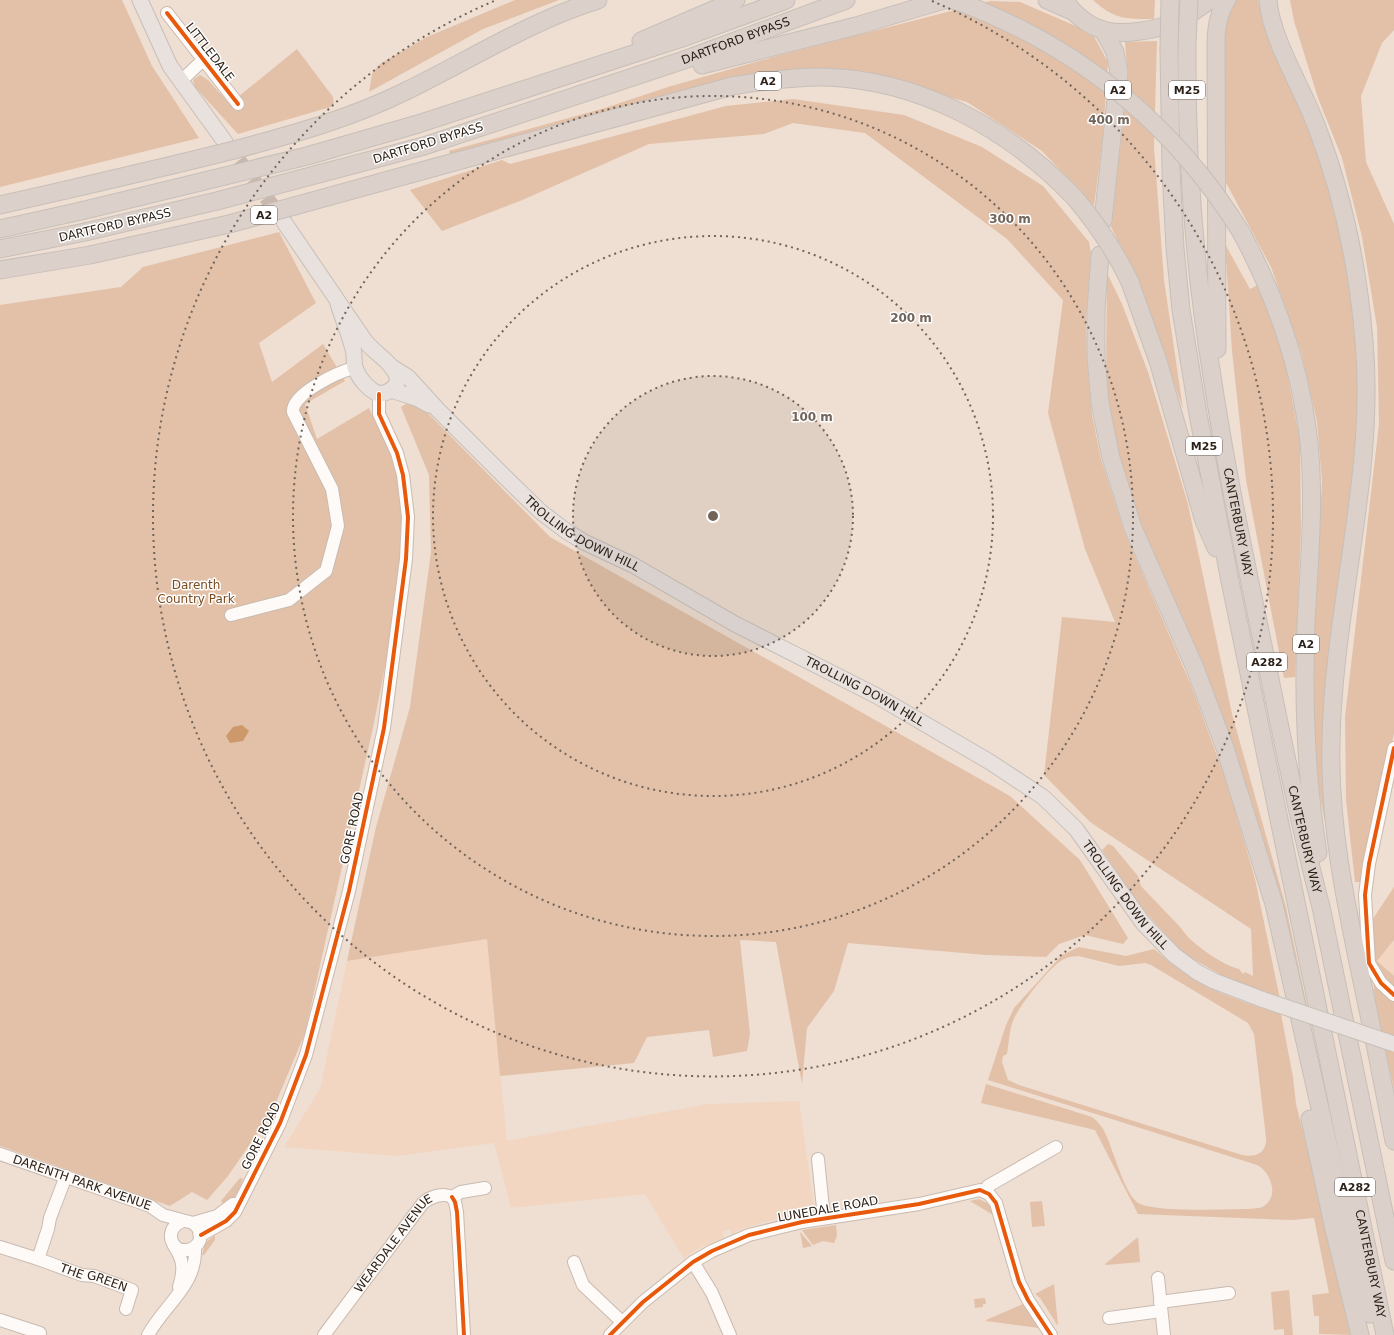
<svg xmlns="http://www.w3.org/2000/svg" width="1394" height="1335" font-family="'DejaVu Sans',sans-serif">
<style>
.built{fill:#f2d6c1}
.green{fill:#e2c1a8;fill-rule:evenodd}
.water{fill:#cd986a}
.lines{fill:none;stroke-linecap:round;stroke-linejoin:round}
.major-tunnel{stroke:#c8b8ad;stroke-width:15;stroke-dasharray:15 8;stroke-linecap:butt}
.minor-casing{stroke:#c9bbb1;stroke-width:14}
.major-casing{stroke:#c7bfb9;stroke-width:17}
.highway-casing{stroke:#c7bfb9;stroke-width:19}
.minor{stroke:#fdfaf8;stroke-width:12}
.major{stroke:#e8e1dd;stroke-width:15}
.highway{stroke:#dbd1ca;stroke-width:17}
.major-bridge-casing{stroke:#c7bfb9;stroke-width:17;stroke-linecap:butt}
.highway-bridge-casing{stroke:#c7bfb9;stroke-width:19;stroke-linecap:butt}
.major-bridge{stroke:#e8e1dd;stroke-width:15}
.highway-bridge{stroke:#dbd1ca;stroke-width:17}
.cycleway-casing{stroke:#fff;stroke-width:6}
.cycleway{stroke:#e8590c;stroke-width:4}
.ring{fill:none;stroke:#71645a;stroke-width:2;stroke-dasharray:2 4}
.labels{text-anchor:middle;stroke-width:3;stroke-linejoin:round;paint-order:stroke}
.shield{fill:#fff;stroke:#6c645e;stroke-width:1}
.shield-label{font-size:11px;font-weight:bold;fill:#2d2219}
.street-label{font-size:12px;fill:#2d2219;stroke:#fff}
.park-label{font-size:12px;fill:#7a4a1f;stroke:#fff}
.centre{fill:#71645a;stroke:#fff;stroke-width:2}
.ring-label{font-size:12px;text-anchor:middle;font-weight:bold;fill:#71645a;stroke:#fff;stroke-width:3;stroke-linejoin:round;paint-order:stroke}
</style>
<rect width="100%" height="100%" fill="#efded2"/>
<!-- built -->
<g class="built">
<path d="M 487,939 L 507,1141 L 708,1104 L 799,1101 L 815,1213 L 777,1219 L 741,1229 L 732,1234 L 730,1229 L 722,1232 L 724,1237 L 695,1250 L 684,1259 L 645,1194 L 511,1208 L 494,1143 L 397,1156 L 284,1147 L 320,1089 L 347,961 Z"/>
<path d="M 1394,941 L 1394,980 L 1375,964 Z"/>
</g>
<!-- green -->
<g class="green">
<path d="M 0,0 L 122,0 L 152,66 L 199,138 L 0,187 Z"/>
<path d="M 515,0 L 559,0 L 483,29 L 369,92 L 372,74 L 380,64 L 427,37 Z"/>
<path d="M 1093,0 L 1155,0 L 1154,19 C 1126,19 1115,20 1093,0 Z"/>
<path d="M 1231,0 L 1258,0 L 1264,26 L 1306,116 L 1337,214 L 1356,321 L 1359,407 L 1328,839 L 1318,785 L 1315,745 L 1313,658 L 1322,482 L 1317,421 L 1301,352 L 1271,267 L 1223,177 L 1224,36 Z"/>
<path d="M 1290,0 L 1394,0 L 1394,30 L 1382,43 L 1361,96 L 1366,162 L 1394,224 L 1394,733 L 1362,882 L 1355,882 L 1346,800 L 1345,717 L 1379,424 L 1377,327 L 1362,237 L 1342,158 L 1318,98 L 1294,21 Z"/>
<path d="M 990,1 L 1020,2 L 1092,33 L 1108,62 L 1103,135 L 1094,206 L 1042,151 L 967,102 L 844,69 L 761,75 L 685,90 L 450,155 L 449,151 L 605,108 L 668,87 L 780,55 Z"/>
<path d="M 1157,41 L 1154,147 L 1164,280 L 1183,409 L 1138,280 L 1111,227 L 1128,78 L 1125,42 Z"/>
<path d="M 297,49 L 333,97 L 334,106 L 238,134 L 195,87 L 193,80 L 200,75 L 208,80 L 236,111 L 244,104 L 238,97 Z"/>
<path d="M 793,99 L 904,115 L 982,147 L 1043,186 L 1089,242 L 1091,253 L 1086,320 L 1087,362 L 1092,415 L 1101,459 L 1124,531 L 1191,685 L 1228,786 L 1255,879 L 1280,999 L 1230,980 L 1174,948 L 1168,937 L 1139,905 L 1102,850 L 1108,844 L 1113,846 L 1138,876 L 1141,886 L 1181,928 C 1189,942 1222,965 1239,969 L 1243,974 L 1245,972 L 1253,976 L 1251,929 L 1090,822 L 1044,775 L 1062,617 L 1115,622 L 1085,549 L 1048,413 L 1063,300 L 1007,239 L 865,133 L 793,123 L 764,134 L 649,144 L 520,201 L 442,231 L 410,190 L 502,160 L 510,164 L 726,106 Z"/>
<path d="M 279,232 L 316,303 L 259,343 L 272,382 L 323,344 L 345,381 L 305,404 L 317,439 L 369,408 L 391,453 L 404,500 L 400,577 L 390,641 L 374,723 L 305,1033 L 272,1112 L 228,1176 L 207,1200 L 192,1192 L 170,1206 L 0,1146 L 0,305 L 121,287 L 143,267 Z"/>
<path d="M 1225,244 L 1250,289 L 1258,285 L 1283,350 L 1300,441 L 1301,529 L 1295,677 L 1284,678 L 1246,480 L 1232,351 Z"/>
<path d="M 1107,273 L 1122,304 L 1148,372 L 1188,504 L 1232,714 L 1286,907 L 1307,1006 L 1301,1005 L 1256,819 L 1224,723 L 1153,556 L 1130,496 L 1111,423 L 1106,383 Z"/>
<path d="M 414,399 L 550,537 L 1010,796 L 1080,860 L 1128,938 L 1123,944 L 1085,935 L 1059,944 L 1046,957 L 986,955 L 848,943 L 834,991 L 807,1028 L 802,1084 L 776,942 L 740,940 L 750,1034 L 747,1051 L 713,1057 L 709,1030 L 647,1037 L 634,1063 L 500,1076 L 487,939 L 347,961 L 376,827 L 410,707 L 431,552 L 429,475 L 401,407 Z"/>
<path d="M 1394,887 L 1394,940 L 1377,961 L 1394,976 L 1394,1089 L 1375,1002 L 1369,925 Z"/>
<path d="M 1079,947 L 1126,956 L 1154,949 C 1166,958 1176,968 1189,976 C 1217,994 1249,1004 1281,1014 L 1293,1077 L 1296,1104 L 1354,1335 L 1319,1334 L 1319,1316 L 1314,1316 L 1312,1295 L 1329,1293 L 1314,1218 L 1292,1220 L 1138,1214 L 1095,1130 L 981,1103 L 986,1084 L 1092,1117 C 1105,1126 1109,1142 1114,1156 C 1119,1169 1127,1194 1137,1202 C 1150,1213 1228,1209 1249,1209 C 1253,1208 1260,1209 1264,1206 C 1280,1196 1270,1171 1257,1165 L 988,1080 L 1006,1025 L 1014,1008 L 1062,955 ZM 1079,956 L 1119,966 L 1145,963 L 1151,965 L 1248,1023 L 1254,1034 L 1266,1138 C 1267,1153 1255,1158 1242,1155 L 1019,1085 L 1008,1080 L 1002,1062 L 1003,1056 L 1007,1054 C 1009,1043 1009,1031 1013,1021 C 1018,1007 1051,965 1064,959 C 1068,957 1074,956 1079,956 Z"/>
<path d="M 240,1178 L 243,1179 C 239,1190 235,1200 225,1205 L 221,1201 Z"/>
<path d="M 979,1199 L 989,1204 L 993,1215 L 970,1201 Z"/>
<path d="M 1042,1201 L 1045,1226 L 1032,1227 L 1030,1202 Z"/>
<path d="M 836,1225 L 837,1236 L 834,1243 L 823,1241 L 813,1245 L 802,1230 Z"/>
<path d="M 800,1232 L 801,1233 L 812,1246 L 803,1248 Z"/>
<path d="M 215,1235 L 215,1240 L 204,1255 L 202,1255 L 205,1243 Z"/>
<path d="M 1138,1237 L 1140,1262 L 1106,1265 L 1105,1264 Z"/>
<path d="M 1054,1284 L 1058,1326 L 1040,1298 L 1035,1294 Z"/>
<path d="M 1289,1290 L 1293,1335 L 1284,1335 L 1284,1329 L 1274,1330 L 1271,1292 Z"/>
<path d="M 985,1298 L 986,1304 L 983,1304 L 983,1307 L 975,1308 L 974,1299 Z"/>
<path d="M 1023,1304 L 1039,1328 L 986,1321 L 986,1320 Z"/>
</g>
<!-- water -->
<path class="water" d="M 242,725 L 249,731 L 243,741 L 230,743 L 226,736 L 233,727 Z"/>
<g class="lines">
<!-- major-tunnel -->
<path class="major-tunnel" d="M 225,142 L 283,220"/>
<!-- minor casing -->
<g class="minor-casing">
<g id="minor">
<path d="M 167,13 L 238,104"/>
<path d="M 181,81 L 203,60"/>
<path d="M 231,615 L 289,600 L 326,571 L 338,526 L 332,489 L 293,412 C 291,394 338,372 354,368"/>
<path d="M 1394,748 L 1369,864 L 1365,895 L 1369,963 L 1381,983 L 1394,995"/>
<path id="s1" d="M 0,1154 L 150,1206 L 163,1215 L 193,1223 L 199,1229 L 200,1240 C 196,1249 188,1252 178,1249 C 167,1240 169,1226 183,1221"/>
<path d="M 818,1159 L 824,1218"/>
<path d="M 985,1192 L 988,1186 L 1056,1147"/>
<path d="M 452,1197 L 455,1202 L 457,1212 L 464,1335"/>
<path d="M 193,1223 L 217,1216 L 233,1204"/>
<path d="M 201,1235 L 226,1221 L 235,1212 L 280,1123 L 306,1055 L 349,891 L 384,728 L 406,559 L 408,517 L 403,475 L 397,453 L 379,414 L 379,394"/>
<path d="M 174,1246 C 184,1260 184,1270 179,1287"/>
<path d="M 0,1247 L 38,1259 L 48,1229 L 50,1218 L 66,1176"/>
<path id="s2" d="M 38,1259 L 82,1275 L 94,1276 L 132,1290 L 126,1309"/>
<path d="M 574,1262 L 583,1285 L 622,1322"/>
<path d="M 693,1262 L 712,1293 L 730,1335"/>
<path d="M 1158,1278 L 1164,1335"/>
<path d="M 1160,1302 L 1229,1293"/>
<path d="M 1109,1318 L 1161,1311"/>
<path d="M 0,1320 L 40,1333 L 39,1335"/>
<path d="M 148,1335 C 165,1304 197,1285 195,1248"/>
<path id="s3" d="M 324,1335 L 423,1203 C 430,1197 443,1192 452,1197 L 461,1192 L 485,1188"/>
<path d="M 610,1335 L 643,1302 L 693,1262 L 712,1251 L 749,1235 L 802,1222 L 919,1204 L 980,1190 L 989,1194 L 996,1203 L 1019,1282 L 1028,1300 L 1051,1335"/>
</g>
</g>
<!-- major casing -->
<g class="major-casing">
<g id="major">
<path d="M 140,0 L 170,66 L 225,142"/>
<path d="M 284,222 L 365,341 C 376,355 392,361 398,379 C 396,389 388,393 379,394 C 369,390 360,380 356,370 C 353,364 355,355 353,349 C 349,334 343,319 338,304"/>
<path id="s4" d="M 392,367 L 408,377 L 438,410 L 510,482 L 541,512 L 566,531 L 584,542 L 633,565 L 735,624 L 877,696 L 990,762 L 1043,797 L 1076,829 L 1143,923 L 1174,955 L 1197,972 L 1214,981 L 1264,1000"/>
<path d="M 391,390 L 416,398 L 429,405"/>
</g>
</g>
<!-- highway casing -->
<g class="highway-casing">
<g id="highway">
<path d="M 1047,0 L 1072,11"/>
<path d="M 1064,0 C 1073,13 1088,26 1103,30 C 1122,36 1155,30 1173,23 C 1187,18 1198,8 1210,0"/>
<path d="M 1268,0 C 1271,39 1302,87 1316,125 C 1343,194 1358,267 1364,341 C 1376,476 1333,608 1331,743 C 1329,826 1346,905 1363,986 C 1374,1037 1384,1089 1394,1141"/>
<path d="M 1103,30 L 1115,52 L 1119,72 L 1103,220"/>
<path d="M 641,41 L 736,0"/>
<path id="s5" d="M 1187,43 C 1186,154 1194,266 1212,376 C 1225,463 1243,549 1261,636 C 1280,726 1297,817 1321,907 L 1394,1261"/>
<path id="s6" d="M 1169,50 L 1171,170 L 1175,248 L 1181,310 L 1198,414 L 1230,581 L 1385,1335"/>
<path d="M 702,65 L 856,26 L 944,0"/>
<path d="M 408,90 C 471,59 531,21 598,0"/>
<path d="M 418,124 L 682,38 L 786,0"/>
<path id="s7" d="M 424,146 L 684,60 L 846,0"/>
<path d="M 436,167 L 732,86 C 762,81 792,77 822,77 C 920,79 1009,129 1075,198"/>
<path d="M 0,205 L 66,190"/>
<path d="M 0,229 L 81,211"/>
<path d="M 1241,232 C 1276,297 1301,369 1309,443 C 1315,503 1309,563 1306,624 C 1303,700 1306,777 1318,853"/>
<path d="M 0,249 L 85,232"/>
<path d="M 1100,255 L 1096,310 L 1096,357 L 1100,403 L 1111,458 L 1133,528 L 1195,668 L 1225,748 L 1274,904 L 1340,1197 L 1370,1314"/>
<path d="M 0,270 L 90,255"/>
<path d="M 1130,282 L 1158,361 L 1204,521 L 1216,548"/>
<path d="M 1217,349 L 1216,44 C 1216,29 1218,13 1227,0"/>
<path d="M 1310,1119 L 1334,1229 L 1360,1335"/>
</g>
</g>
<!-- minor -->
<use href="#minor" class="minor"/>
<!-- major -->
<use href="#major" class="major"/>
<!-- highway -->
<use href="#highway" class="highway"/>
<!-- major-bridge casing -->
<g class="major-bridge-casing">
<path id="major-bridge" d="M 1264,1000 L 1394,1044"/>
</g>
<!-- highway-bridge casing -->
<g class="highway-bridge-casing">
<g id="highway-bridge">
<path d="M 953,0 C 978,8 1000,19 1023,30 C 1114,77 1187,145 1241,232"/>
<path d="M 1187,43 L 1189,0"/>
<path d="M 1169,50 L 1170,0"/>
<path d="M 66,190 C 122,177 178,164 234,150 C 294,134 352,118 408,90"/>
<path d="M 1075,198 C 1097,224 1115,251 1130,282"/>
<path d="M 81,211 L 307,156 L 418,124"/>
<path d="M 85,232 L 217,201 L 424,146"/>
<path d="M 90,255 L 229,224 L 436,167"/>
</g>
</g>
<!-- major-bridge -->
<use href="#major-bridge" class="major-bridge"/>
<!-- highway-bridge -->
<use href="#highway-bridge" class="highway-bridge"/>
<!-- cycleway casing -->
<g class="cycleway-casing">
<g id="cycleway">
<path d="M 167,13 L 238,104"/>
<path d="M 1394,748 L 1369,864 L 1365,895 L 1369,963 L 1381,983 L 1394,995"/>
<path d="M 452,1197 L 455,1202 L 457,1212 L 464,1335"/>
<path d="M 201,1235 L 226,1221 L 235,1212 L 280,1123 L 306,1055 L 349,891 L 384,728 L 406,559 L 408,517 L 403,475 L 397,453 L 379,414 L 379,394"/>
<path d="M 610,1335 L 643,1302 L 693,1262 L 712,1251 L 749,1235 L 802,1222 L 919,1204 L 980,1190 L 989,1194 L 996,1203 L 1019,1282 L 1028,1300 L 1051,1335"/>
</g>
</g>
<!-- cycleway -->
<use href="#cycleway" class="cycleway"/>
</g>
<!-- distance rings -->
<circle cx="713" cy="516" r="140" fill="#71645a" fill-opacity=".12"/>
<g class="ring">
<circle cx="713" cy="516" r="140"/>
<circle cx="713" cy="516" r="280"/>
<circle cx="713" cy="516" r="420"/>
<path d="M932 1A560 560 0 1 1 494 1"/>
</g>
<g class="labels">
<!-- shield labels -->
<g class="shield">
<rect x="755" y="72" width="26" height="18" rx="3"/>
<rect x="1105" y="81" width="26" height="18" rx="3"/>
<rect x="1169" y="81" width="36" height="18" rx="3"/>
<rect x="251" y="206" width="26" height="18" rx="3"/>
<rect x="1186" y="437" width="36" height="18" rx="3"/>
<rect x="1293" y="635" width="26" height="18" rx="3"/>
<rect x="1247" y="653" width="40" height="18" rx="3"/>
<rect x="1335" y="1178" width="40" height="18" rx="3"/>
</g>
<g class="shield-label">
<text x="768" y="85">A2</text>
<text x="1118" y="94">A2</text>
<text x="1187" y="94">M25</text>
<text x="264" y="219">A2</text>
<text x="1204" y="450">M25</text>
<text x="1306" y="648">A2</text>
<text x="1267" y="666">A282</text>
<text x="1355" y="1191">A282</text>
</g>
<!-- street labels -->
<g class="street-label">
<text dy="4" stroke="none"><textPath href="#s7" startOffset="329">DARTFORD BYPASS</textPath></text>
<text transform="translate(210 52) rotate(52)" y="4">LITTLEDALE</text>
<text transform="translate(428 143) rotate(-17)" y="4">DARTFORD BYPASS</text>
<text transform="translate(115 225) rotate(-13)" y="4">DARTFORD BYPASS</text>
<text dy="4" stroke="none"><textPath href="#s5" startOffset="483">CANTERBURY WAY</textPath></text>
<text dy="4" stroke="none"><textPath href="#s4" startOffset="255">TROLLING DOWN HILL</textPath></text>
<text dy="4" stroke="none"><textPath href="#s4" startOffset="579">TROLLING DOWN HILL</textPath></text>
<text transform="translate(352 828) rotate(-78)" y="4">GORE ROAD</text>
<text dy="4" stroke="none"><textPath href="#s5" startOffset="807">CANTERBURY WAY</textPath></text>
<text dy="4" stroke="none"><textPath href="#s4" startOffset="915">TROLLING DOWN HILL</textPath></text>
<text transform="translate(261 1136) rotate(-64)" y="4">GORE ROAD</text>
<text dy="4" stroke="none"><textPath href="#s1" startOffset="87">DARENTH PARK AVENUE</textPath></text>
<text transform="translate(828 1209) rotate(-10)" y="4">LUNEDALE ROAD</text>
<text dy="4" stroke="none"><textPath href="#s3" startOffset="115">WEARDALE AVENUE</textPath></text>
<text dy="4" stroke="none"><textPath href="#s6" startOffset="1233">CANTERBURY WAY</textPath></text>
<text dy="4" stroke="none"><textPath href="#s2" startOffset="59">THE GREEN</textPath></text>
</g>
<!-- park labels -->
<g class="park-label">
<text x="196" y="589">Darenth<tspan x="196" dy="14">Country Park</tspan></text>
</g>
</g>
<circle cx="713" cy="516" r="6" class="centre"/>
<g class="ring-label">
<text x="1109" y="124">400 m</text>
<text x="1010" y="223">300 m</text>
<text x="911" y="322">200 m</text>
<text x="812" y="421">100 m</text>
</g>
</svg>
